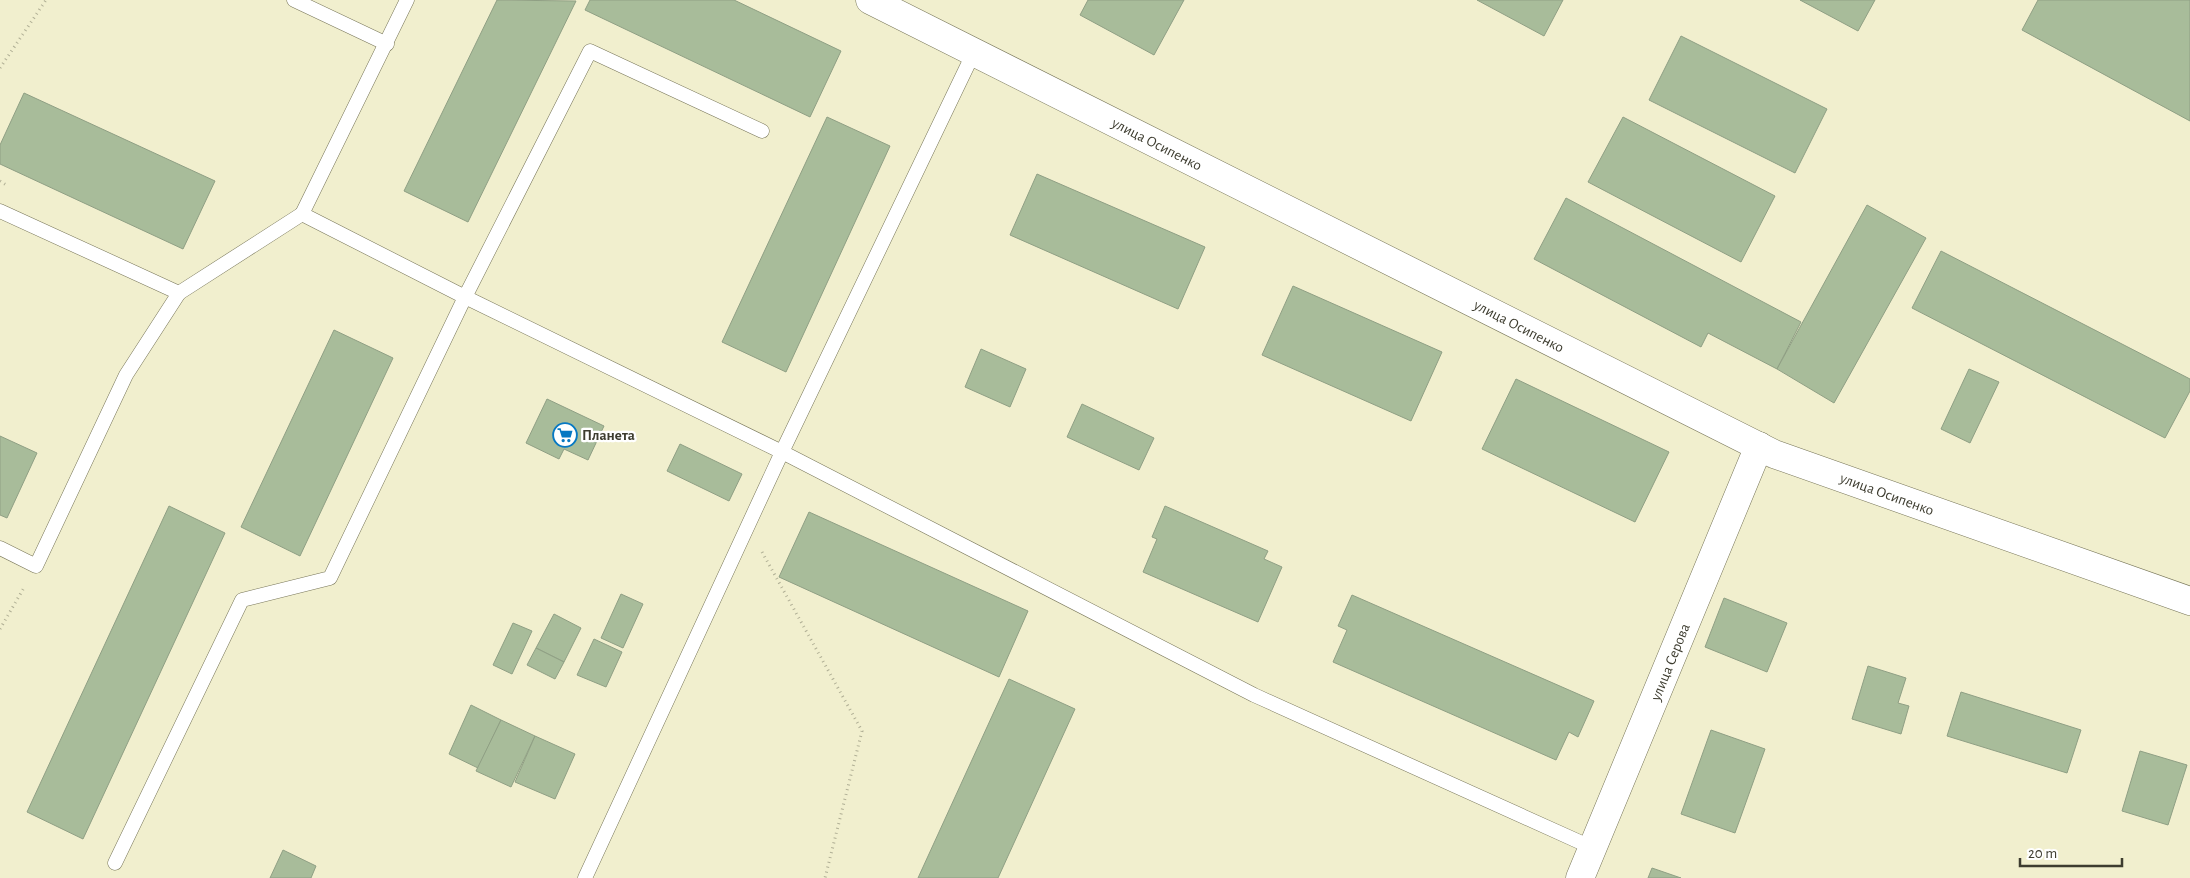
<svg xmlns="http://www.w3.org/2000/svg" width="2190" height="878" font-family="'Alegreya Sans',sans-serif">
<style>
.building{fill:#a8bc9a;stroke:#8f9f84}
.lines{fill:none;stroke-linecap:round;stroke-linejoin:round}
.service-casing{stroke:#777558;stroke-width:15}
.minor-casing{stroke:#777558;stroke-width:29}
.path{stroke:#b0af95;stroke-width:3;stroke-dasharray:1 4;stroke-linecap:butt}
.service{stroke:#fff;stroke-width:14}
.minor{stroke:#fff;stroke-width:28}
.labels{text-anchor:middle;stroke-width:4.5;stroke-linejoin:round;paint-order:stroke}
.street-label{font-size:15px;fill:#3d3c2f;stroke:#fff}
.poi-label{font-size:15px;font-weight:bold;fill:#3d3c2f;stroke:#fff;text-anchor:start}
</style>
<rect width="100%" height="100%" fill="#f1efce"/>
<!-- building -->
<g class="building">
<path d="M 497,0 L 576,1 L 468,222 L 404,191 Z"/>
<path d="M 590,0 L 734,0 L 841,51 L 810,117 L 585,10 Z"/>
<path d="M 1088,0 L 1184,0 L 1154,55 L 1080,15 Z"/>
<path d="M 1477,0 L 1563,0 L 1544,36 Z"/>
<path d="M 1800,0 L 1875,0 L 1858,31 Z"/>
<path d="M 2038,0 L 2190,0 L 2190,121 L 2022,30 Z"/>
<path d="M 1681,36 L 1827,109 L 1795,173 L 1649,100 Z"/>
<path d="M 24,93 L 215,181 L 183,249 L 0,164 L 0,145 Z"/>
<path d="M 827,117 L 890,146 L 786,372 L 722,342 Z"/>
<path d="M 1623,117 L 1775,196 L 1741,262 L 1588,182 Z"/>
<path d="M 1037,174 L 1205,247 L 1178,309 L 1010,235 Z"/>
<path d="M 1566,198 L 1801,322 L 1777,369 L 1708,333 L 1701,347 L 1534,259 Z"/>
<path d="M 1867,205 L 1926,238 L 1834,403 L 1777,369 Z"/>
<path d="M 1941,251 L 2190,379 L 2190,391 L 2165,438 L 1912,308 Z"/>
<path d="M 1293,286 L 1442,352 L 1411,421 L 1262,355 Z"/>
<path d="M 334,330 L 393,358 L 300,556 L 241,527 Z"/>
<path d="M 981,349 L 1026,369 L 1010,407 L 965,387 Z"/>
<path d="M 1969,369 L 1999,382 L 1970,443 L 1941,429 Z"/>
<path d="M 1516,379 L 1669,452 L 1635,522 L 1482,449 Z"/>
<path d="M 547,399 L 604,426 L 588,460 L 564,449 L 559,459 L 526,443 Z"/>
<path d="M 1082,404 L 1154,438 L 1139,470 L 1067,437 Z"/>
<path d="M 0,436 L 37,453 L 7,518 L 0,515 Z"/>
<path d="M 680,444 L 742,474 L 729,501 L 667,471 Z"/>
<path d="M 169,506 L 225,533 L 83,839 L 27,812 Z"/>
<path d="M 1165,506 L 1268,551 L 1264,559 L 1282,567 L 1258,622 L 1143,572 L 1157,539 L 1152,537 Z"/>
<path d="M 809,512 L 1028,611 L 999,677 L 779,577 Z"/>
<path d="M 621,594 L 643,604 L 623,648 L 601,638 Z"/>
<path d="M 1352,595 L 1594,701 L 1578,737 L 1569,732 L 1556,760 L 1333,662 L 1347,630 L 1338,626 Z"/>
<path d="M 1724,598 L 1787,623 L 1767,672 L 1705,647 Z"/>
<path d="M 554,614 L 581,628 L 564,662 L 536,648 Z"/>
<path d="M 513,623 L 532,631 L 512,674 L 493,665 Z"/>
<path d="M 594,639 L 622,652 L 606,687 L 577,675 Z"/>
<path d="M 536,648 L 564,662 L 555,679 L 527,665 Z"/>
<path d="M 1868,666 L 1906,678 L 1898,703 L 1909,706 L 1901,734 L 1852,719 Z"/>
<path d="M 1009,679 L 1075,709 L 998,878 L 918,878 Z"/>
<path d="M 1961,692 L 2081,730 L 2067,773 L 1947,736 Z"/>
<path d="M 471,705 L 501,720 L 478,768 L 449,754 Z"/>
<path d="M 501,720 L 535,736 L 511,787 L 476,771 Z"/>
<path d="M 1711,730 L 1765,749 L 1735,833 L 1681,814 Z"/>
<path d="M 535,736 L 575,754 L 555,799 L 515,782 Z"/>
<path d="M 2140,751 L 2187,765 L 2168,825 L 2122,811 Z"/>
<path d="M 283,850 L 316,866 L 311,878 L 270,878 Z"/>
<path d="M 1652,868 L 1681,878 L 1648,878 Z"/>
</g>
<g class="lines">
<!-- service casing -->
<g class="service-casing">
<g id="service">
<path d="M 294,0 L 387,44"/>
<path d="M 407,0 L 302,214 L 465,297 L 590,51 L 762,131"/>
<path d="M 0,211 L 179,293 L 302,214"/>
<path d="M 0,548 L 36,566 L 126,375 L 179,293"/>
<path d="M 115,863 L 242,600 L 330,578 L 465,297 L 782,452 L 1254,695 L 1593,848"/>
<path d="M 585,878 L 782,452 L 974,52"/>
</g>
</g>
<!-- minor casing -->
<g class="minor-casing">
<g id="minor">
<path d="M 870,0 L 1774,454 L 2190,601"/>
<path d="M 1580,878 L 1759,446"/>
</g>
</g>
<!-- path -->
<g class="path">
<path d="M 0,68 L 46,0"/>
<path d="M 0,181 L 8,186"/>
<path d="M 762,552 L 862,731 L 825,878"/>
<path d="M 0,629 L 25,586"/>
</g>
<!-- service -->
<use href="#service" class="service"/>
<!-- minor -->
<use href="#minor" class="minor"/>
</g>
<!-- icons -->
<defs>
<g id="supermarket-ring" transform="scale(1.25)"><circle r="9.5" fill="#fff" stroke="#0678c2" stroke-width="1.5"/><path d="M-6-5.5h2.5l.6 2H6L4.5 2H-2.5L-4.4-4H-6ZM-1.5 3.2a1.3 1.3 0 1 0 .1 0ZM3 3.2a1.3 1.3 0 1 0 .1 0Z" fill="#0678c2"/></g>
</defs>
<g fill-rule="evenodd">
<use href="#supermarket-ring" x="565" y="435"/>
</g>
<g class="labels">
<!-- street labels -->
<g class="street-label">
<text transform="translate(1157 144) rotate(27)" y="5">улица Осипенко</text>
<text transform="translate(1519 326) rotate(27)" y="5">улица Осипенко</text>
<text transform="translate(1887 494) rotate(20)" y="5">улица Осипенко</text>
<text transform="translate(1670 662) rotate(-68)" y="5">улица Серова</text>
</g>
<!-- poi labels -->
<g class="poi-label">
<text x="582" y="440">Планета</text>
</g>
</g>
<!-- scale -->
<path d="M2020 858v8h102v-8" fill="none" stroke="#3d3c2f" stroke-width="2.5"/>
<text x="2028" y="858" font-size="15" fill="#3d3c2f" stroke="#ffffff" stroke-width="4" paint-order="stroke">20 m</text>
</svg>
